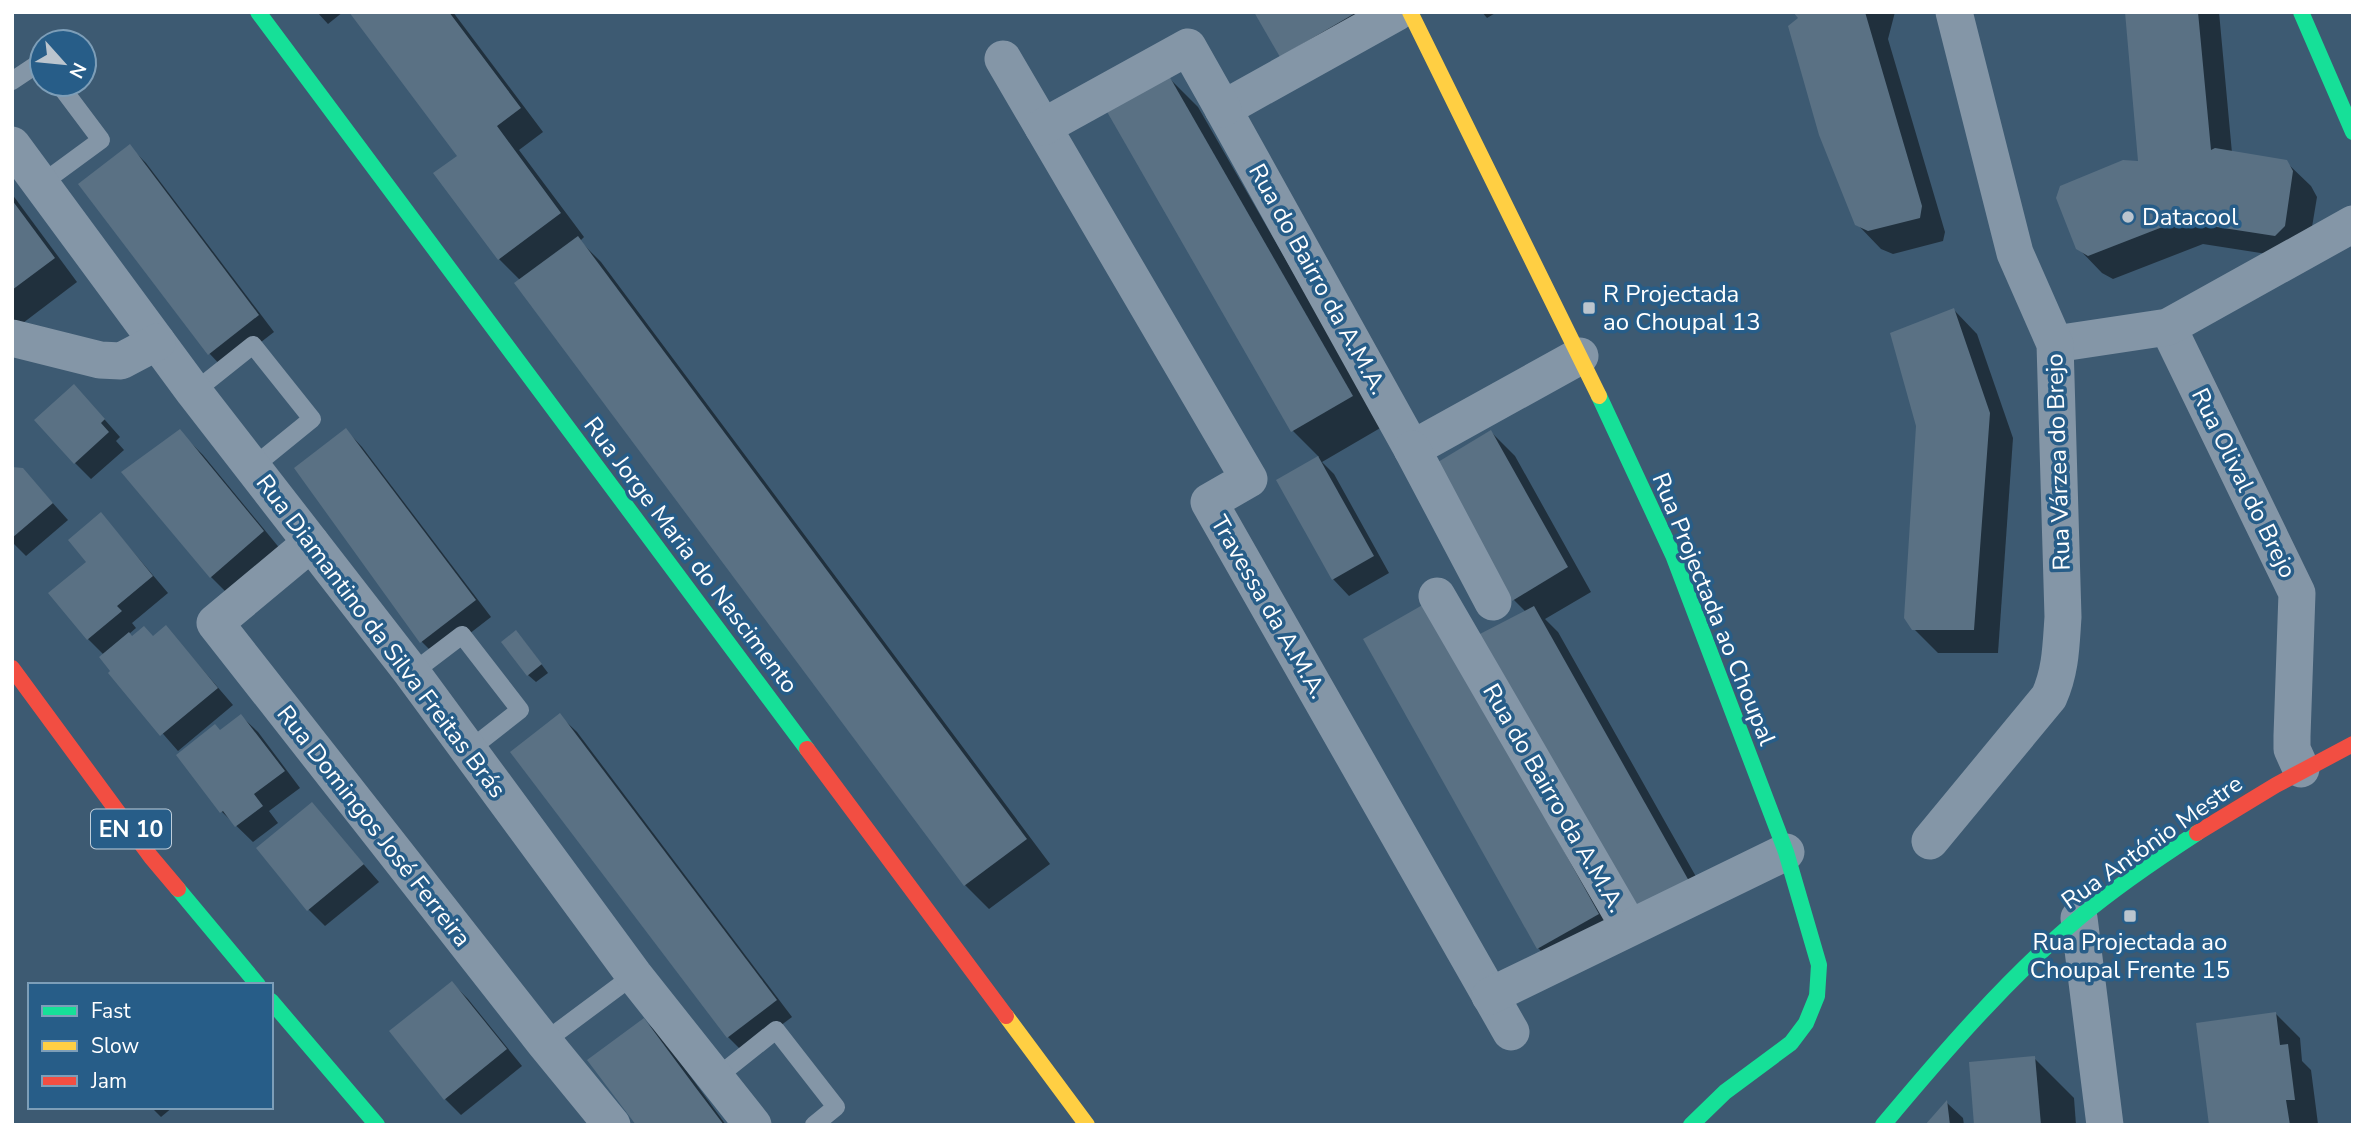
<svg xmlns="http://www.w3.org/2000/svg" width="2365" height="1137" font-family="'Nunito Sans',sans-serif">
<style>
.shadow{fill:#0007}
.building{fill:#5a7184}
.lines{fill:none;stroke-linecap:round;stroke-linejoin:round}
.lane{stroke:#8496a7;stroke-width:18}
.street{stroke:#8496a7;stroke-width:37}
.fast{stroke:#16e098;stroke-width:16}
.slow{stroke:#ffcf43;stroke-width:16}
.jam{stroke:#f24e42;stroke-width:16}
.poi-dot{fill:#bbc5ce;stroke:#275d88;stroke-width:2.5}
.labels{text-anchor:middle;stroke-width:7;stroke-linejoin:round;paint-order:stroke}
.shield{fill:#275d88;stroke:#becedb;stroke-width:2}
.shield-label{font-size:23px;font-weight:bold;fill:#fff}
.poi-label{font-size:24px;fill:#fff;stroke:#275d88;text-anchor:start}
.street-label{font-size:24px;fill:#fff;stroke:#275d88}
</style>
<rect width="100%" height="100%" fill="#3d5a72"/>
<!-- shadow -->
<g class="shadow">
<path d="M 317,12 L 343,12 L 328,24 Z"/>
<path d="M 352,12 L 453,12 L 543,132 L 519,150 L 584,237 L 580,241 L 601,262 L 1050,864 L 989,909 L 965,885 L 517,284 L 521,281 L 499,259 L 459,156 Z"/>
<path d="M 1256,12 L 1380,12 L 1306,80 Z"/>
<path d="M 1482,12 L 1497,12 L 1487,18 Z"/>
<path d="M 1795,12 L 1895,12 L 1888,39 L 1945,232 L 1943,241 L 1893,254 L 1881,249 L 1857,224 L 1801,18 Z"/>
<path d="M 2126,12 L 2219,12 L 2232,153 L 2286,162 L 2311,186 L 2317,197 L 2308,251 L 2299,259 L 2203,244 L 2113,279 L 2102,273 L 2078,248 L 2140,163 Z"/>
<path d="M 1167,76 L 1198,107 L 1382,427 L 1322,462 L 1334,474 L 1389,573 L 1349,596 L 1333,579 L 1278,481 L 1319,457 L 1293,431 Z"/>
<path d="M 130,147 L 146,163 L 274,332 L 225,370 L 209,353 Z"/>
<path d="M 12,194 L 77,282 L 19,326 L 12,320 Z"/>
<path d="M 1954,310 L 1977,334 L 2013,438 L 1998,653 L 1938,653 L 1914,629 Z"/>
<path d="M 90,403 L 120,437 L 116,441 L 124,450 L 91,479 L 75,463 Z"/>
<path d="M 346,430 L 362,447 L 491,617 L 438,658 L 422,642 Z"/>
<path d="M 179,431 L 203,455 L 286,556 L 235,601 L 211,577 L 124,472 Z"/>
<path d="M 1491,432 L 1515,456 L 1591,592 L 1545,619 L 1558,632 L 1712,905 L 1657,934 L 1526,612 L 1514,600 Z"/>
<path d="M 12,468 L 23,470 L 68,520 L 26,556 L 12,542 Z"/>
<path d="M 101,514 L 168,593 L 132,623 L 136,628 L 129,634 L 133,638 L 153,638 L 166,627 L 233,705 L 178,751 L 110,673 L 113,672 L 104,655 L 88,639 L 88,562 Z"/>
<path d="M 1425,605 L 1629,944 L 1569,978 L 1538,948 Z"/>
<path d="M 523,640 L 548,673 L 536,682 L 528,675 Z"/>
<path d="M 241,716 L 258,732 L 300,788 L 269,811 L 278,823 L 253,842 L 222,812 L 178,756 L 220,732 Z"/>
<path d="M 560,716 L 577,732 L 792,1017 L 744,1053 L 728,1037 L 513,752 Z"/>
<path d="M 312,805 L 379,882 L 325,926 L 309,910 L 259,849 Z"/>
<path d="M 452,983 L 468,999 L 522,1066 L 461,1115 L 445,1099 Z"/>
<path d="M 2276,1014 L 2300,1038 L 2302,1061 L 2311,1070 L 2318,1124 L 2210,1125 Z"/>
<path d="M 644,1020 L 661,1036 L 726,1125 L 638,1125 Z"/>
<path d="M 2034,1058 L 2074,1098 L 2076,1125 L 1976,1125 Z"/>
<path d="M 1947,1103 L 1963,1118 L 1964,1125 L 1928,1125 Z"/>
<path d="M 151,1107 L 173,1107 L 161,1117 Z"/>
</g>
<!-- building -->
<g class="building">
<path d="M 349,12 L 449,12 L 521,108 L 497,126 L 561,213 L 498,260 L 433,173 L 457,156 Z"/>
<path d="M 1254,12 L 1357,12 L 1280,57 Z"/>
<path d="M 1793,12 L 1865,12 L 1922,206 L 1920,218 L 1868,231 L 1855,225 L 1819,135 L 1788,26 L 1798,18 Z"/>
<path d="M 2125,12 L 2198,12 L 2211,150 L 2215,148 L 2287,160 L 2293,171 L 2285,226 L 2275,236 L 2178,221 L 2088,256 L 2076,249 L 2056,198 L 2060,186 L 2123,160 L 2138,161 Z"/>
<path d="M 1168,74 L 1353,396 L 1291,432 L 1106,110 Z"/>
<path d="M 130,144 L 259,315 L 208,355 L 78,184 Z"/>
<path d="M 12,200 L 55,258 L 12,290 Z"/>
<path d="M 578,236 L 1027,839 L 964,886 L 514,283 Z"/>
<path d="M 1954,308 L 1990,413 L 1974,630 L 1912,630 L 1904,618 L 1916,426 L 1890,333 Z"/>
<path d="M 74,384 L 105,419 L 101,423 L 109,432 L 74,464 L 34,420 Z"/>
<path d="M 346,428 L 476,600 L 420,643 L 294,468 Z"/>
<path d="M 180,429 L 264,531 L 210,578 L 121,472 Z"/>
<path d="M 1491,430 L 1568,567 L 1512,601 L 1433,465 Z"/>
<path d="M 1318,456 L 1374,556 L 1332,580 L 1276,480 Z"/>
<path d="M 12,467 L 23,468 L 53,503 L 12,538 Z"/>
<path d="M 101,512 L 153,576 L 117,606 L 122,611 L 87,640 L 48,593 L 86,562 L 68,540 Z"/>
<path d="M 1426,603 L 1599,914 L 1537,949 L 1363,639 Z"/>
<path d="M 1534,606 L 1689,881 L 1632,911 L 1476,636 Z"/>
<path d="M 166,625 L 218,688 L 160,736 L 108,673 L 110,671 L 99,657 L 129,632 L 132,636 L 144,626 L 153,636 Z"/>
<path d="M 516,630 L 542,664 L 527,676 L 501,642 Z"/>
<path d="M 560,713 L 777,1000 L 727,1038 L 510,752 Z"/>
<path d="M 241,714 L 285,771 L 254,794 L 263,806 L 235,827 L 223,811 L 220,813 L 176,755 L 215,724 L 220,730 Z"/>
<path d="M 312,802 L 364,864 L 307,911 L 256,848 Z"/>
<path d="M 452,981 L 507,1049 L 444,1100 L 389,1031 Z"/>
<path d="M 2276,1012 L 2280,1045 L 2288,1044 L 2295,1100 L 2286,1100 L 2290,1125 L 2209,1125 L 2196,1023 Z"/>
<path d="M 644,1018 L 696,1088 L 724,1125 L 636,1125 L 587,1060 Z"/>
<path d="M 2035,1056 L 2041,1125 L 1974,1125 L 1969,1062 Z"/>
<path d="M 1947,1100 L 1950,1125 L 1925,1125 Z"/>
</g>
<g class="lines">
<!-- lane -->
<g class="lane">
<path d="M 12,81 L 42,61"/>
<path d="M 41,184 L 101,140 L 59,84"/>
<path d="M 194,392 L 253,345 L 312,419 L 253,467"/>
<path d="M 412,673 L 462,635 L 520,710 L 469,750"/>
<path d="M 544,1042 L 634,975"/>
<path d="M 717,1077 L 776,1030 L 836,1107 L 814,1125"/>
</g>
<!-- street -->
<g class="street">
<path d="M 1397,12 L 1223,109 L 1412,449 L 1580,356"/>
<path d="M 1003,59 L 1249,479 L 1209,502 L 1511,1032"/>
<path d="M 1043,127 L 1188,47 L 1223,109"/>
<path d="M 12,145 L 194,392 L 412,673 L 634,975 L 753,1125"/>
<path d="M 2168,327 L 2297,593 L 2292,736 L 2292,749 L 2301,769"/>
<path d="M 12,338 L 100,360 L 121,361 L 157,342"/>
<path d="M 2055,344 L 2168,327 L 2353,224"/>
<path d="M 1412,449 L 1493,602"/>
<path d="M 311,543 L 215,623 L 544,1042 L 612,1125"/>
<path d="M 1437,596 L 1629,927"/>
<path d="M 1930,841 L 2049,697 C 2061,670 2061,645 2063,617 L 2055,344 L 2015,253 L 1954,12"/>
<path d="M 2079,918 L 2105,1125"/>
<path d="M 1490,996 L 1786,852"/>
</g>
<!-- fast -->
<g class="fast">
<path d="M 258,12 L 807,749"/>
<path d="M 2301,12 L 2353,132"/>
<path d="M 1599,396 L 1673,555 L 1786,852 L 1819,965 L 1817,996 L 1806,1023 L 1791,1043 L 1725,1092 L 1691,1125"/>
<path d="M 178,889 L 258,985"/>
<path d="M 271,1001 L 377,1125"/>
<path d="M 1883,1125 C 1944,1052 2007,979 2080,917 C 2117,886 2157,859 2197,833"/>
</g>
<!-- slow -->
<g class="slow">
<path d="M 1410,12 L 1599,396"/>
<path d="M 1006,1016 L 1087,1125"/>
</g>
<!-- jam -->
<g class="jam">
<path d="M 12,668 L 151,857 L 178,889"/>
<path d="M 807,749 L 1006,1016"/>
<path d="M 2197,833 L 2276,785 L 2353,744"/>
</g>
</g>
<!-- markers -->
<g class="poi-dot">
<circle cx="2128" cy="217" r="7"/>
<rect x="1582" y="301" width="14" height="14" rx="3.5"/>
<rect x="2123" y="909" width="14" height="14" rx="3.5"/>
</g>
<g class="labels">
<!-- shield labels -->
<rect class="shield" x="91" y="809.5" width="80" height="39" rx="5"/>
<g class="shield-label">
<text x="131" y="837">EN 10</text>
</g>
<!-- poi labels -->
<g class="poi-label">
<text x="2142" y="225">Datacool</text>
<text x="1603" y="302">R Projectada<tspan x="1603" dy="28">ao Choupal 13</tspan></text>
<text x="2130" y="950" text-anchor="middle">Rua Projectada ao<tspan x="2130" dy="28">Choupal Frente 15</tspan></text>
</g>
<!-- street labels -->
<g class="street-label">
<text transform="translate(1318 279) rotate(61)" y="8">Rua do Bairro da A.M.A.</text>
<text transform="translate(2058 462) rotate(-92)" y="8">Rua Várzea do Brejo</text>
<text transform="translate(2244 483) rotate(64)" y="8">Rua Olival do Brejo</text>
<text transform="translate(691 555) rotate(53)" y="8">Rua Jorge Maria do Nascimento</text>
<text transform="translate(1269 607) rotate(60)" y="8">Travessa da A.M.A.</text>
<text transform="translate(1714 609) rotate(68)" y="8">Rua Projectada ao Choupal</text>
<text transform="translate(381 636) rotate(53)" y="8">Rua Diamantino da Silva Freitas Brás</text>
<text transform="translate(1554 798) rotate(60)" y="8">Rua do Bairro da A.M.A.</text>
<text transform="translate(374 826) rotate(52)" y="8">Rua Domingos José Ferreira</text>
<text transform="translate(2152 842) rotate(-35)" y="8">Rua António Mestre</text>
</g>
</g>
<!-- border -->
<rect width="2365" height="1137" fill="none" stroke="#ffffff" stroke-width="28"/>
<!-- legend -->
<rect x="28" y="983" width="245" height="126" fill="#275d88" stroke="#7d9eb8" stroke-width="2"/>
<rect x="42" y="1006" width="35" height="10" fill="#16e098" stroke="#7d9eb8" stroke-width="2"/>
<text x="91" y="1018" font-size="21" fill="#ffffff">Fast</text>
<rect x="42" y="1041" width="35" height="10" fill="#ffcf43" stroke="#7d9eb8" stroke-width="2"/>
<text x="91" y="1053" font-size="21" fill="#ffffff">Slow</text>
<rect x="42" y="1076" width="35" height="10" fill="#f24e42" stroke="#7d9eb8" stroke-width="2"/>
<text x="91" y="1088" font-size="21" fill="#ffffff">Jam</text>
<!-- north arrow -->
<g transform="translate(63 63) rotate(117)"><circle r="33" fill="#275d88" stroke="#7d9eb8" stroke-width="2"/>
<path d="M0-5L12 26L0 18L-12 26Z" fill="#bbc5ce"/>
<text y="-10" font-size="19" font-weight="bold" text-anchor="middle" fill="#ffffff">N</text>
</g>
</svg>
